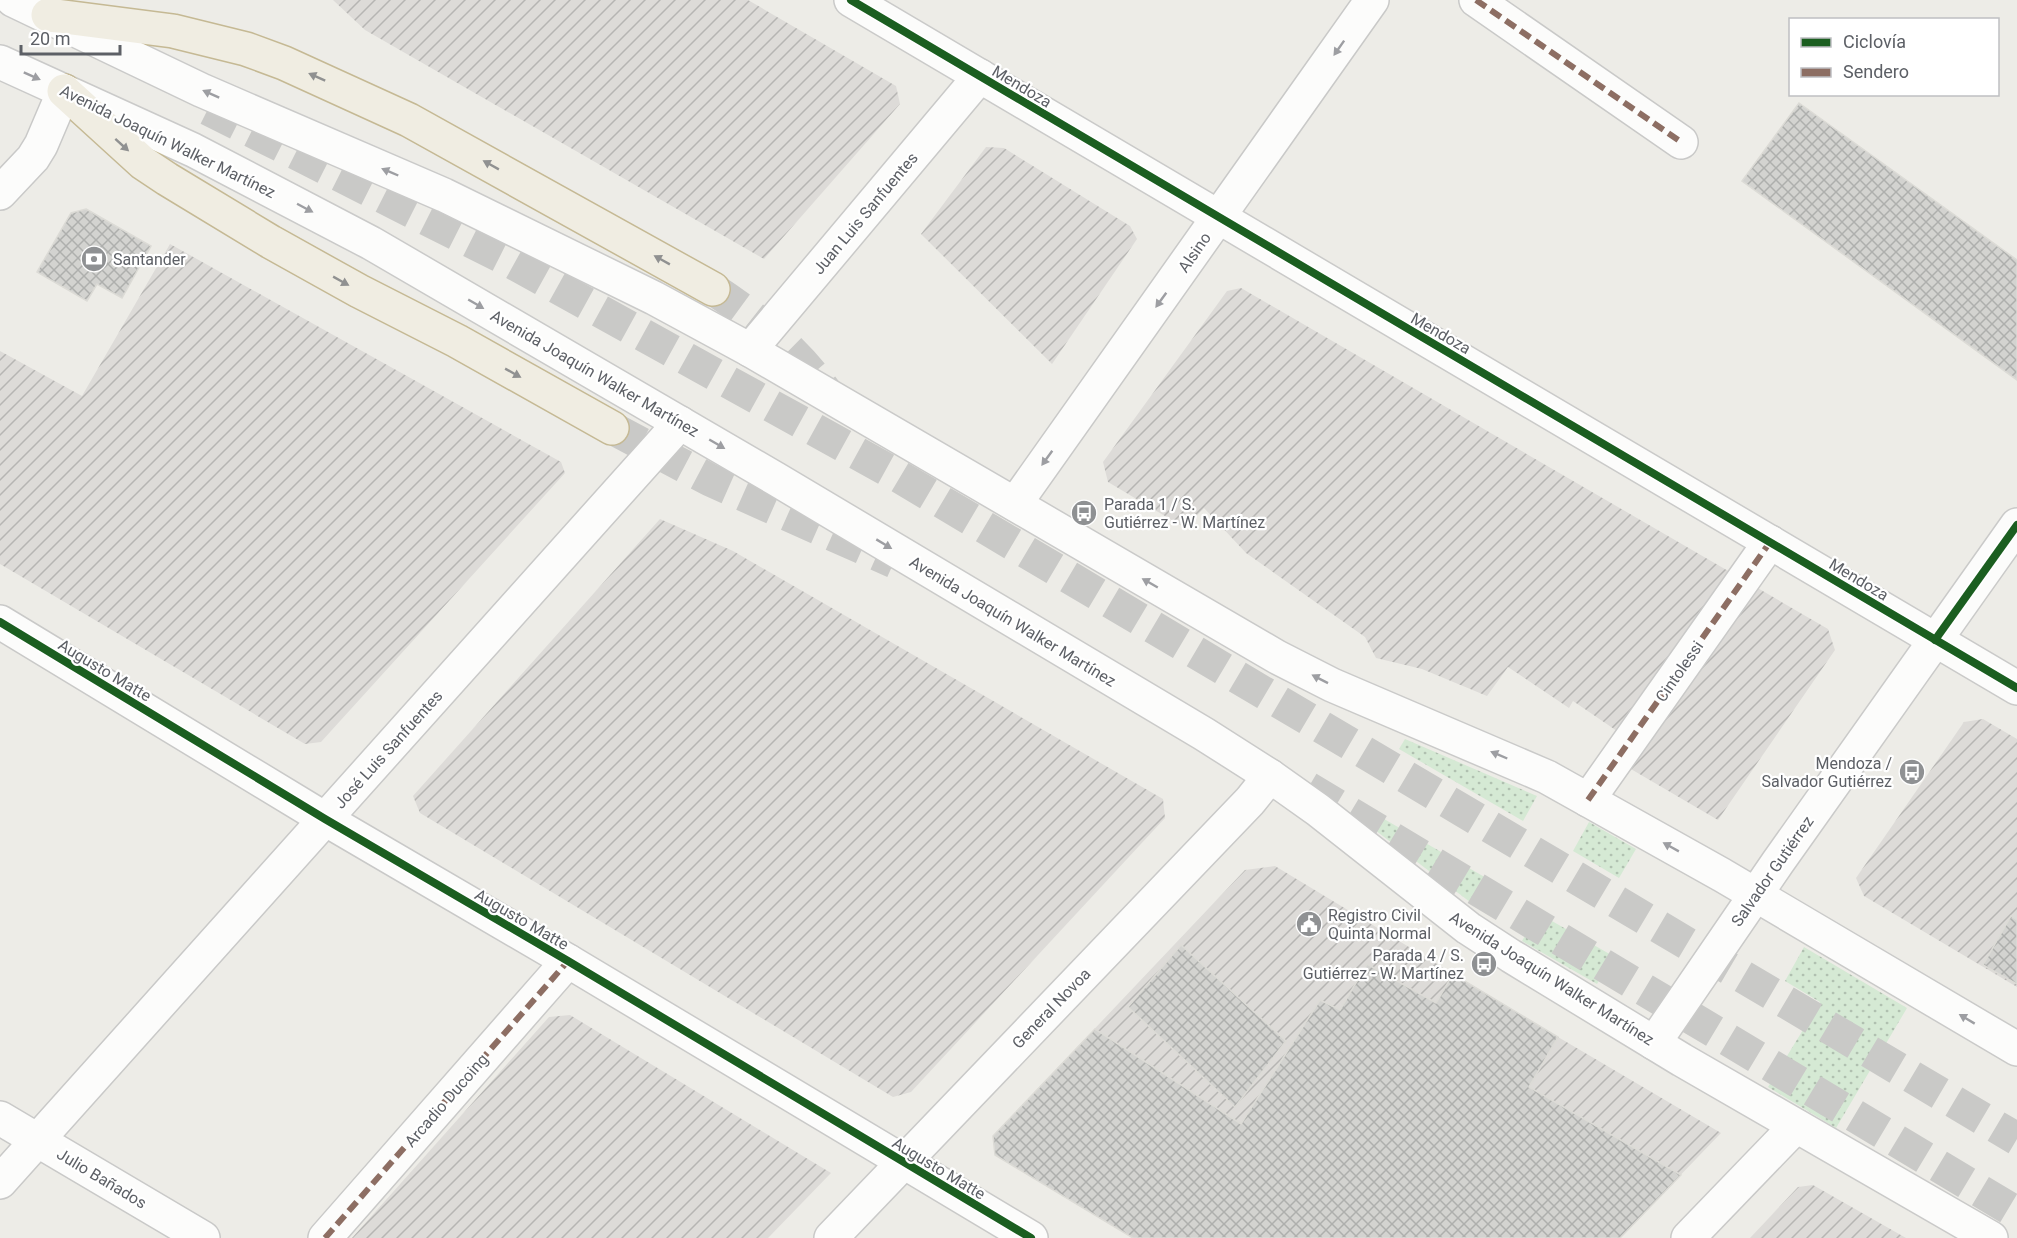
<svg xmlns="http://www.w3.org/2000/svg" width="2017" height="1238" font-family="Roboto,sans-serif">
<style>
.industrial{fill:url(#industrial-furrows)}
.grass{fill:url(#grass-dots)}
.building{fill:url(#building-cross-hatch);stroke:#dcdbd6;stroke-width:1.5}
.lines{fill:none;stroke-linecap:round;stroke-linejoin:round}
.highway-tunnel{stroke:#c9c9c7;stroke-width:33;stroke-dasharray:33 16;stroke-linecap:butt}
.street-casing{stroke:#c9c9c8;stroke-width:36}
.secondary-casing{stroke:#cacac9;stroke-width:36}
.highway-casing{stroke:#c5b994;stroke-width:36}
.street{stroke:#fcfcfb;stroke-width:33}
.secondary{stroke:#fcfcfb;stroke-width:33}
.highway{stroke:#f0ede2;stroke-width:33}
.quiet{stroke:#8d6e63;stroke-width:6;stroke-dasharray:12 6;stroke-linecap:butt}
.cycleway-casing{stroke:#fff;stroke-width:11}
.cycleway{stroke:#1b5e20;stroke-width:8}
.oneway{fill:#9d9ea2}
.oneway2{fill:#909191}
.labels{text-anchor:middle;stroke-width:4.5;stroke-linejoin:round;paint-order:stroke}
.street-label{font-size:16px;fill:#5d6066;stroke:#fff}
.poi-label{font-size:16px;fill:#5d6066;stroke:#fff;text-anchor:start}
</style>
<defs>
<pattern id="industrial-furrows" width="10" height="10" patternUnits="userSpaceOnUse" patternTransform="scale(1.5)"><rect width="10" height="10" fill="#dddbd8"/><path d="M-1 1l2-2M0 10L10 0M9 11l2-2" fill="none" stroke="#b6b5b3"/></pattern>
<pattern id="grass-dots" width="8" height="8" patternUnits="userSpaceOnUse" patternTransform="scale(1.5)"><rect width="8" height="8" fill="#d5e9d4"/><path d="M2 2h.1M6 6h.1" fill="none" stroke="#b0c0b0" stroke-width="1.8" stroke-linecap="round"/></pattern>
<pattern id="building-cross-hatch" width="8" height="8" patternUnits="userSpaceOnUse" patternTransform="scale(1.5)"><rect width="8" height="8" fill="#d3d3d0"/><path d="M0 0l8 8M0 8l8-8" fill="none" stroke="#aeafad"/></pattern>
</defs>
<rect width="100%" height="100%" fill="#edece7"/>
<!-- industrial -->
<g class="industrial">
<path d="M 333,0 L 748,0 L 896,86 L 900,104 L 764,259 L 365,30 Z"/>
<path d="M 986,147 L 1004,148 L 1130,226 L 1137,239 L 1052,364 L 921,234 Z"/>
<path d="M 170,244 L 561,462 L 565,473 L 321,742 L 305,744 L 0,564 L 0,351 L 82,396 Z"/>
<path d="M 1241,288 L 1828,629 L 1835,650 L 1718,820 L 1624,765 L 1636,744 L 1573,701 L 1569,708 L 1508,667 L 1487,696 L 1422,669 L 1376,658 L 1365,637 L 1246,553 L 1204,508 L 1185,528 L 1108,482 L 1103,462 L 1227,291 Z"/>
<path d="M 660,519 L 733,551 L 1163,799 L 1165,818 L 911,1092 L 893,1097 L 420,813 L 413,796 Z"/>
<path d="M 1983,719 L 2017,739 L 2017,987 L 1864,896 L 1856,878 L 1964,722 Z"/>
<path d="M 1275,866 L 1558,1037 L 1721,1133 L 1620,1238 L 1133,1238 L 995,1155 L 993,1136 L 1245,870 Z"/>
<path d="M 570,1015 L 831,1173 L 768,1238 L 352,1238 L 549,1017 Z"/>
<path d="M 1813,1185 L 1906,1238 L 1750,1238 L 1798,1187 Z"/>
</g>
<!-- grass -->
<g class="grass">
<path d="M 1405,739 L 1537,796 L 1523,821 L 1399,749 Z"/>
<path d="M 1365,808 L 1488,879 L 1474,905 L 1359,818 Z"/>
<path d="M 1589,822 L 1636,849 L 1619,878 L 1573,851 Z"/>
<path d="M 1538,913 L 1613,956 L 1597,984 L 1522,941 Z"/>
<path d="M 1804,947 L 1907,1008 L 1836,1128 L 1768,1087 L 1820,1002 L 1785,981 Z"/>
</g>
<!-- building -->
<g class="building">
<path d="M 1799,103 L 2017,260 L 2017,380 L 1742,181 Z"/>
<path d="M 86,209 L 151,246 L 122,298 L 97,284 L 87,301 L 37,272 L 71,213 Z"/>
<path d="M 2011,916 L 2017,920 L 2017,984 L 1983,965 Z"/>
<path d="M 1181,945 L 1286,1041 L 1235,1107 L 1128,1007 Z"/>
<path d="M 1367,964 L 1436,1003 L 1453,974 L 1558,1037 L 1529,1087 L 1681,1175 L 1620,1238 L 1133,1238 L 995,1155 L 993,1136 L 1095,1029 L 1241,1124 L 1320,1000 L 1340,1010 Z"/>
</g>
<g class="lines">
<!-- highway-tunnel -->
<g class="highway-tunnel">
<path d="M 208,109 L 504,258 L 893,473 L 2017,1139"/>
<path d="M 713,289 C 757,318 798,352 829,396"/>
<path d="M 612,428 L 710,480 L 894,562"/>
<path d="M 1308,788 L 2017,1213"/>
</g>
<!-- street casing -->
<g class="street-casing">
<g id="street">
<path d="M 1476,0 L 1681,142"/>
<path d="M 0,193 L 33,158 L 41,145 L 64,91"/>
<path d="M 750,350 L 980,76"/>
<path d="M 1015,504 L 1372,0"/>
<path d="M 0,622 L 325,819 L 568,961 L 1031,1238"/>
<path d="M 1588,800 L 1770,542"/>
<path d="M 0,1118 L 203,1238"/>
<path d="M 0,1182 L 680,423"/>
<path d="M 325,1238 L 568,961"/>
<path d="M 831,1238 L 1250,801 L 1270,776"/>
<path d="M 1688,1238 L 1796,1126"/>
</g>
</g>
<!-- secondary casing -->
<g class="secondary-casing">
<g id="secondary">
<path d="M 13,0 L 201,90 L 444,195 L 654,298 L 750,350 L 1277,657 L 1332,685 L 1547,777 L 1722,875 L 2017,1049"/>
<path d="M 851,0 L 2017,688"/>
<path d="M 0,62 L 193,150 L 371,243 L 776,479 L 1204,734 L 1270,776 L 1318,810 L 1468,928 L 1511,956 L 1682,1060 L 1991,1238"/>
<path d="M 1654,1043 L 1778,862 L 2017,525"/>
</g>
</g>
<!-- highway casing -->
<g class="highway-casing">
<g id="highway">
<path d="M 48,15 L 173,31 L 246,49 L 284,63 L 409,120 L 713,289"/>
<path d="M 64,91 L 143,163 L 167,179 L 271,242 L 359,291 L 457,341 L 612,428"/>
</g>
</g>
<!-- street -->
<use href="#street" class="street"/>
<!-- secondary -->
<use href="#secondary" class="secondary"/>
<!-- highway -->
<use href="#highway" class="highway"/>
<!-- quiet -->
<g class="quiet">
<path d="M 1476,0 L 1681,142"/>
<path d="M 1588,800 L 1770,542"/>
<path d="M 325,1238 L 568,961"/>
</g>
<!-- cycleway casing -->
<g class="cycleway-casing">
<g id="cycleway">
<path d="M 851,0 L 2017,688"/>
<path d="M 0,622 L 325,819 L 568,961 L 1031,1238"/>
<path d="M 1935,640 L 2017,525"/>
</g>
</g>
<!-- cycleway -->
<use href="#cycleway" class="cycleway"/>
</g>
<!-- one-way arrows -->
<defs><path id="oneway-solid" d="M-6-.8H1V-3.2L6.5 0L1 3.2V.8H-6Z" transform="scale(1.5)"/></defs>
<g class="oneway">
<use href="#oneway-solid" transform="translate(1339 48) rotate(125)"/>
<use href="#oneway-solid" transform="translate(32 76) rotate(24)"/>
<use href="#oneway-solid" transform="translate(211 94) rotate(-156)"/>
<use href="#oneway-solid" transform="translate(390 172) rotate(-157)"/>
<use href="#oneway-solid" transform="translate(305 208) rotate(28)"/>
<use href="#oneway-solid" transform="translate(1161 300) rotate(126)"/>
<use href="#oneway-solid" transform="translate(476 304) rotate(30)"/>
<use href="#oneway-solid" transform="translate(717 444) rotate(30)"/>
<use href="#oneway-solid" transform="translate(1047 458) rotate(126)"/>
<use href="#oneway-solid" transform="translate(884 544) rotate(31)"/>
<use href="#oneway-solid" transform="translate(1150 583) rotate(-150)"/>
<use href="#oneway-solid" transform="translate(1320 679) rotate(-153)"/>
<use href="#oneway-solid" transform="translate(1499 755) rotate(-157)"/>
<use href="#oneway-solid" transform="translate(1671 847) rotate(-151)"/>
<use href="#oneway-solid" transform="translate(1967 1019) rotate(-149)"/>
</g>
<g class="oneway2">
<use href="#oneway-solid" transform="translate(317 77) rotate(-156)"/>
<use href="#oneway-solid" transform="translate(122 145) rotate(42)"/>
<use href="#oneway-solid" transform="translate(491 165) rotate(-151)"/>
<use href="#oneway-solid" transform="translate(662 260) rotate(-151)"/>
<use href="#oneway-solid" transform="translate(341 281) rotate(29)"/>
<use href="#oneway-solid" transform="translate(513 373) rotate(29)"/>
</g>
<!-- icons -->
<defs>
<g id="bank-disc" transform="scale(1.35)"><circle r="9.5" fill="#8f9193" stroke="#fff"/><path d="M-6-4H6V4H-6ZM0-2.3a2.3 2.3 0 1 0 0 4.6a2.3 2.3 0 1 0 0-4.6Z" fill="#fff"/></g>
<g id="bus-disc" transform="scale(1.35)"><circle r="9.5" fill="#8f9193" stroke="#fff"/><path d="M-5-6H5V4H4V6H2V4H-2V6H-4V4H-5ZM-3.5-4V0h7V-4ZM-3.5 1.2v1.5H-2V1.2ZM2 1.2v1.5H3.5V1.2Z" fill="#fff"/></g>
<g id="civic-disc" transform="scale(1.35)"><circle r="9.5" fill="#8f9193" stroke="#fff"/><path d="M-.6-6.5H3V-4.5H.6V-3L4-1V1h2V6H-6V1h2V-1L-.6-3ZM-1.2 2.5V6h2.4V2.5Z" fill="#fff"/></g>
</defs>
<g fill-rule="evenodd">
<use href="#bank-disc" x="94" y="259"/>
<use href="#bus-disc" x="1084" y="513"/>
<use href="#bus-disc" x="1912" y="772"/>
<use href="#civic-disc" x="1309" y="924"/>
<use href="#bus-disc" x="1484" y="964"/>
</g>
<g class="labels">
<!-- street labels -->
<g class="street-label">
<text transform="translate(1022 86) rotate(31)" y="6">Mendoza</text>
<text transform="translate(168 141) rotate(26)" y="6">Avenida Joaquín Walker Martínez</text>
<text transform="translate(865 213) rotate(-50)" y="6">Juan Luis Sanfuentes</text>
<text transform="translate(1194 252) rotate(-55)" y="6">Alsino</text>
<text transform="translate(1441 333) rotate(30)" y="6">Mendoza</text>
<text transform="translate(595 373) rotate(30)" y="6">Avenida Joaquín Walker Martínez</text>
<text transform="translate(1859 579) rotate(31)" y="6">Mendoza</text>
<text transform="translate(1013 621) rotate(31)" y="6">Avenida Joaquín Walker Martínez</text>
<text transform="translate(105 670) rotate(31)" y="6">Augusto Matte</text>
<text transform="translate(1679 671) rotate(-55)" y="6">Cintolessi</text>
<text transform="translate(388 749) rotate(-48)" y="6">José Luis Sanfuentes</text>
<text transform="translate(1772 871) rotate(-55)" y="6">Salvador Gutiérrez</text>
<text transform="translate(522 919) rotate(30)" y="6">Augusto Matte</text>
<text transform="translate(1552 978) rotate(32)" y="6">Avenida Joaquín Walker Martínez</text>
<text transform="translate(1051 1008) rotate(-46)" y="6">General Novoa</text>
<text transform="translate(446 1100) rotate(-49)" y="6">Arcadio Ducoing</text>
<text transform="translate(939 1168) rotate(31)" y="6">Augusto Matte</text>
<text transform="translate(102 1178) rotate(31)" y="6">Julio Bañados</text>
</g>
<!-- poi labels -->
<g class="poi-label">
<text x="113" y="265">Santander</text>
<text x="1104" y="510">Parada 1 / S.<tspan x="1104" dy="18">Gutiérrez - W. Martínez</tspan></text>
<text x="1892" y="769" text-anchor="end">Mendoza /<tspan x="1892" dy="18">Salvador Gutiérrez</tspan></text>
<text x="1328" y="921">Registro Civil<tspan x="1328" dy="18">Quinta Normal</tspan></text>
<text x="1464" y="961" text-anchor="end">Parada 4 / S.<tspan x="1464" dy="18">Gutiérrez - W. Martínez</tspan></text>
</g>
</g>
<!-- legend -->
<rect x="1789" y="18" width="210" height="78" fill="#ffffff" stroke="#bebfc2" stroke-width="1.5"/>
<rect x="1801" y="38" width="30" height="9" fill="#1b5e20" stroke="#bebfc2" stroke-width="1.5"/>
<text x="1843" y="48" font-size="18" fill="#5d6066">Ciclovía</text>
<rect x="1801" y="68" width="30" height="9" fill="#8d6e63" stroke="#bebfc2" stroke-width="1.5"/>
<text x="1843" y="78" font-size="18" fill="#5d6066">Sendero</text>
<!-- scale -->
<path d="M21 45v9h99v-9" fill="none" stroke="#5d6066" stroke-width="3"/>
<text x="30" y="45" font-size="18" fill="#5d6066" stroke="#ffffff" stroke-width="4.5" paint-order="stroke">20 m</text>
</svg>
